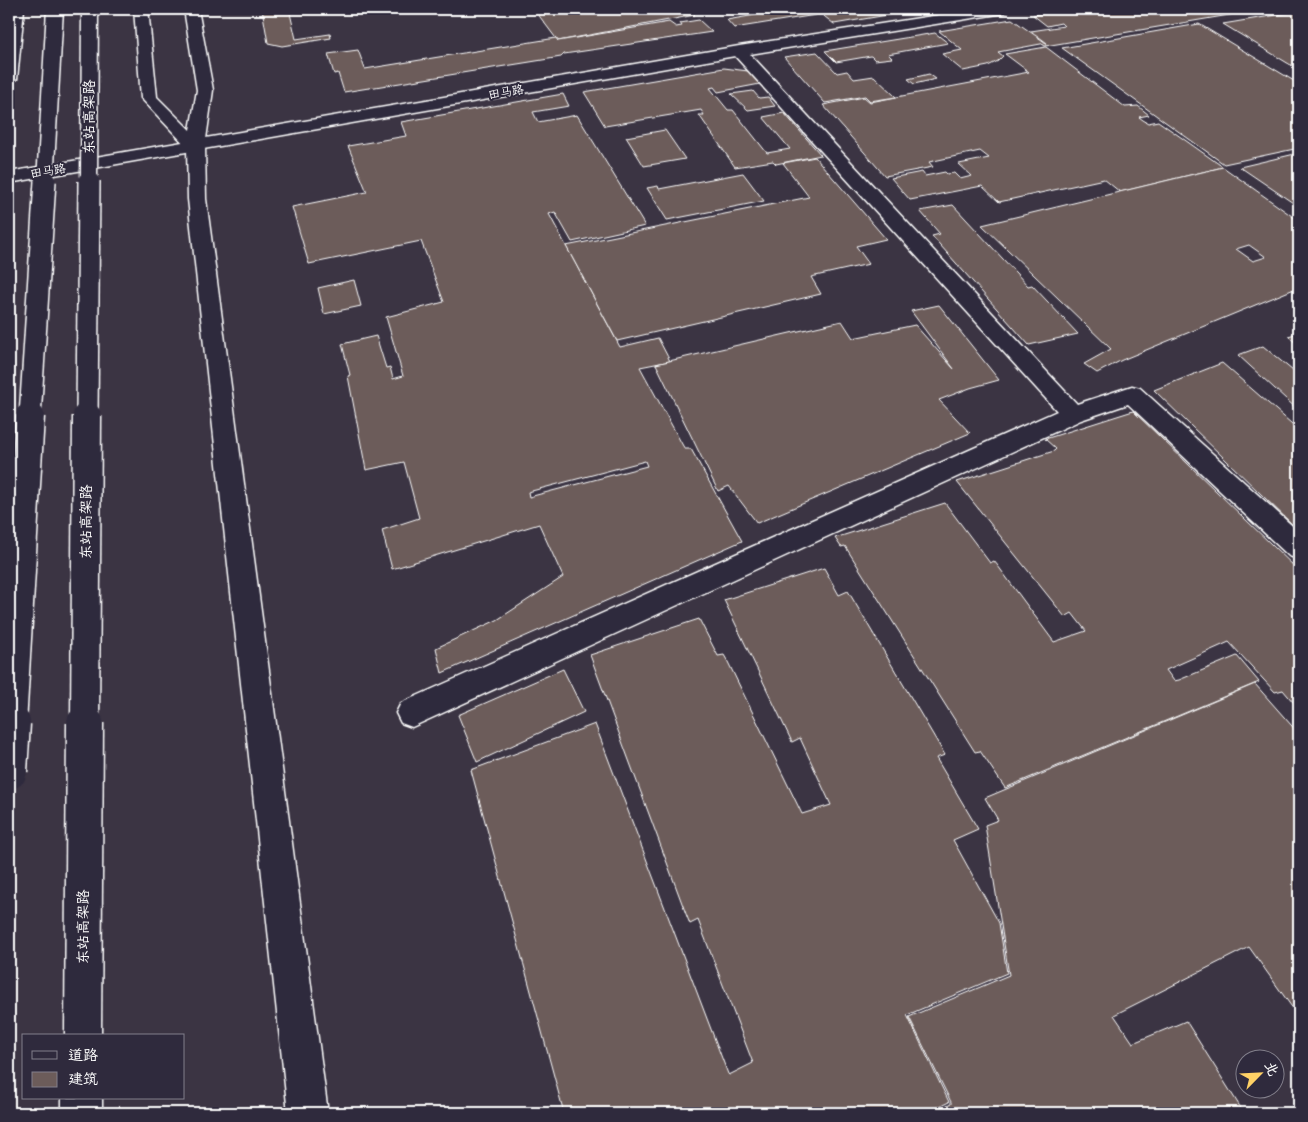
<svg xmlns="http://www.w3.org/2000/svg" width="1308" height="1122" font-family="'Comic Neue','LXGW WenKai TC',sans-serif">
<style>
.building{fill:#6c5c5a;stroke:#fff;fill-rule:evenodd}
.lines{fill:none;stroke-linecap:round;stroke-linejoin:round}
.minor-casing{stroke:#fff;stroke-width:3}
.major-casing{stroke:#fff;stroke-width:3}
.minor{fill:#2f2a3d;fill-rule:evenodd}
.major{fill:#2f2a3d;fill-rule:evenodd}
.major-bridge-far3-casing{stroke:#fff;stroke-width:19;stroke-linecap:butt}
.major-bridge-far2-casing{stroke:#fff;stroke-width:24;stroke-linecap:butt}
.major-bridge-far1-casing{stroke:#fff;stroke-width:31;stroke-linecap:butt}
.major-bridge-casing{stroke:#fff;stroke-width:39;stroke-linecap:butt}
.major-bridge-far3{stroke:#2f2a3d;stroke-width:16}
.major-bridge-far2{stroke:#2f2a3d;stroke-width:21}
.major-bridge-far1{stroke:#2f2a3d;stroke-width:28}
.major-bridge{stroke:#2f2a3d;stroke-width:36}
.labels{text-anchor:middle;stroke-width:4;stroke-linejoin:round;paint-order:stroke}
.far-street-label{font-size:12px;fill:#fff;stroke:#2f2a3d}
.street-label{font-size:15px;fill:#fff;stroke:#2f2a3d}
</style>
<rect width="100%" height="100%" fill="#3b3443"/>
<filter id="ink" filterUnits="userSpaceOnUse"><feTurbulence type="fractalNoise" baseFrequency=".02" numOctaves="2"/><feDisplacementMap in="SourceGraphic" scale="10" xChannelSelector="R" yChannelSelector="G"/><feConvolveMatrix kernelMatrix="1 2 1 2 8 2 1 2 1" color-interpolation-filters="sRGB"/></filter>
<g filter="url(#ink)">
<!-- building -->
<g class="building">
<path d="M 262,9 L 289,9 L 296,39 L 330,34 L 331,38 L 282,46 L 268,43 Z"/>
<path d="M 534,9 L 689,9 L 695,15 L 558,41 Z"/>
<path d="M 776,9 L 810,9 L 816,15 L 734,28 L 727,20 L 778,11 Z"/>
<path d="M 815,9 L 923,9 L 834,24 Z"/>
<path d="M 1074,9 L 1265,9 L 1045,46 L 1042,44 L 1047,43 L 1031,31 L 1064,26 L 1061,23 L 1047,26 L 1033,15 Z"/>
<path d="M 1283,9 L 1299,9 L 1299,70 L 1223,24 L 1289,13 Z"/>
<path d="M 1012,19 L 1046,43 L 998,52 L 1003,56 L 998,61 L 988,66 L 963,71 L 942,54 L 962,50 L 939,31 Z"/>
<path d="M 699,20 L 712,32 L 564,54 L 561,57 L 344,92 L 338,73 L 334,74 L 328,54 L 358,50 L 365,69 L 556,38 L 558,41 L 669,22 L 676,27 L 682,26 L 680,23 Z"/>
<path d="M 1199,24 L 1299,84 L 1299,148 L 1224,164 L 1062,48 Z"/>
<path d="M 935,33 L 948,43 L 888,54 L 892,58 L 875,60 L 871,56 L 836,62 L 825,51 Z"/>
<path d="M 1046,47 L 1125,107 L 1138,106 L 1149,115 L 1139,117 L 1143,120 L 1148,123 L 1158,121 L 1223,167 L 1120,192 L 1104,179 L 999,202 L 982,186 L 910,200 L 891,178 L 922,172 L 925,176 L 945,172 L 947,174 L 954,173 L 960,179 L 972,176 L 959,164 L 989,158 L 980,151 L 929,162 L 933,167 L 885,176 L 823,105 L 864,97 L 870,102 L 1029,72 L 1005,54 Z"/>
<path d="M 817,52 L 837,73 L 847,71 L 854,79 L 874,76 L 896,97 L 870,101 L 865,96 L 825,103 L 784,57 Z"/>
<path d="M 724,68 L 748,71 L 760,84 L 718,92 L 714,87 L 710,88 L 728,110 L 733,110 L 767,153 L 790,149 L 763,117 L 784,113 L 821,155 L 776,164 L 773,161 L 735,167 L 699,115 L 704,115 L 701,110 L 605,126 L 584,92 Z"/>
<path d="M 929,74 L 936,79 L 914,84 L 908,79 Z"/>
<path d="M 753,91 L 759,98 L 768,97 L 775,106 L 748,110 L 731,94 Z"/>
<path d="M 563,94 L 569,106 L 533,112 L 538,122 L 577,115 L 645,226 L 572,242 L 555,212 L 549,214 L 620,347 L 658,338 L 670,361 L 640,367 L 683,446 L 685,449 L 691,449 L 742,541 L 442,673 L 436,648 L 497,620 L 563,577 L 539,524 L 392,569 L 382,530 L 419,518 L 404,462 L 366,470 L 348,376 L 350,375 L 342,344 L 376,336 L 386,368 L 390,367 L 393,379 L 403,376 L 386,317 L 444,302 L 421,241 L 309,264 L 292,207 L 367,192 L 348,146 L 406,136 L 401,122 ZM 645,461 L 647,466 L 529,497 L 528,492 Z"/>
<path d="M 665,130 L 685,159 L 644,166 L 626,137 Z"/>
<path d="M 1299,153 L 1299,207 L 1240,167 Z"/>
<path d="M 815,157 L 886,239 L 856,246 L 869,264 L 811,277 L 821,294 L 617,341 L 566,246 L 809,197 L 783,163 Z"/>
<path d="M 1223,167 L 1299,221 L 1299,287 L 1122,360 L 1097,373 L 1084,364 L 1111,349 L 982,225 ZM 1249,245 L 1266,257 L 1253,261 L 1236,249 Z"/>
<path d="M 743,173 L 764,201 L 667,220 L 647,188 L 658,186 L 659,189 Z"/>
<path d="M 953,205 L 1028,286 L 1032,285 L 1078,334 L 1029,345 L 932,236 L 940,234 L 920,211 Z"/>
<path d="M 354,280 L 361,306 L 324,314 L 318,288 Z"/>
<path d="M 939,305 L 999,380 L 970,388 L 939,400 L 970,433 L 757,523 L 729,486 L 718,491 L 656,364 L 842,321 L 853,338 L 915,325 L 954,369 L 911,311 Z"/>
<path d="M 1299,333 L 1299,346 L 1288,336 Z"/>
<path d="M 1263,346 L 1299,376 L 1299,411 L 1238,355 Z"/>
<path d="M 1222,363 L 1299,430 L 1299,531 L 1154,390 Z"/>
<path d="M 1133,411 L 1299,571 L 1299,709 L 1283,690 L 1275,692 L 1229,642 L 1166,670 L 1174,681 L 1179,680 L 1237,656 L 1259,682 L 1005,788 L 980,751 L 975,752 L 845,546 L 841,547 L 835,538 L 945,503 L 990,563 L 994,561 L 998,566 L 1054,642 L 1086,631 L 1072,613 L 1065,617 L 957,482 L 1054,451 L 1056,449 L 1045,439 Z"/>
<path d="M 824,568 L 839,595 L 848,591 L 945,755 L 936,758 L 978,829 L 953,840 L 999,923 L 1007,973 L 907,1015 L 949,1102 L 926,1113 L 564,1113 L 471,770 L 595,724 L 728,1074 L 729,1075 L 753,1063 L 698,920 L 690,924 L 686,914 L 590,655 L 699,619 L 718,656 L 724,655 L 728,662 L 802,814 L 831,805 L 800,738 L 792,742 L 724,600 Z"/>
<path d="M 563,669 L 584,712 L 477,762 L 458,715 Z"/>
<path d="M 1255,684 L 1299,734 L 1299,1017 L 1249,947 L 1114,1015 L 1133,1043 L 1186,1021 L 1244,1113 L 933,1113 L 951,1104 L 951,1102 L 909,1017 L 1009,975 L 985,825 L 998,820 L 985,798 Z"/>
</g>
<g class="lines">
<!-- minor casing -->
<g class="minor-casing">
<path id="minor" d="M 978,9 L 1011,9 L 1004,13 L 750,54 L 1077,404 L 1132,386 L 1140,388 L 1299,532 L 1299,559 L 1289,556 L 1128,404 L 1081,420 L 412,727 L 401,723 L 396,713 L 401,703 L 1057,411 L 735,56 L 9,183 L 9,172 L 739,46 Z"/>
</g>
<!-- major casing -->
<g class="major-casing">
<g id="major">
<path d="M 10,9 L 24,9 L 17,79 L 9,84 Z"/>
<path d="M 134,9 L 148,9 L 157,97 L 190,130 L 197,90 L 184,9 L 198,9 L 213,90 L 205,146 L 206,199 L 328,1113 L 288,1113 L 188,199 L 187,147 L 141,98 Z"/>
<rect x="62" y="1098" width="40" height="15"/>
</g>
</g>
<!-- minor -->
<use href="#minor" class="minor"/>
<!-- major -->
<use href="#major" class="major"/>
<!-- major-bridge-far3 casing -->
<g class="major-bridge-far3-casing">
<g id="major-bridge-far3">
<path d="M 45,182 L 55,9"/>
<path d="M 89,182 L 90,9"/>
</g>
</g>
<!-- major-bridge-far2 casing -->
<g class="major-bridge-far2-casing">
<g id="major-bridge-far2">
<path d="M 30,417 L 45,181"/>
<path d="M 87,417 L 89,181"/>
</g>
</g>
<!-- major-bridge-far1 casing -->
<g class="major-bridge-far1-casing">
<g id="major-bridge-far1">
<path d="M 12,724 L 30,416"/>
<path d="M 85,724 L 87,416"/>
</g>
</g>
<!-- major-bridge casing -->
<g class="major-bridge-casing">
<g id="major-bridge">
<path d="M 9,771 L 12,723"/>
<path d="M 83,1036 L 85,723"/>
</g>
</g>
<!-- major-bridge-far3 -->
<use href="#major-bridge-far3" class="major-bridge-far3"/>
<!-- major-bridge-far2 -->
<use href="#major-bridge-far2" class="major-bridge-far2"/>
<!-- major-bridge-far1 -->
<use href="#major-bridge-far1" class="major-bridge-far1"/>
<!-- major-bridge -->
<use href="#major-bridge" class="major-bridge"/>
</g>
</g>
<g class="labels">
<!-- far-street labels -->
<g class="far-street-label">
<text transform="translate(506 92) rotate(-10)" y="4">田马路</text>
<text transform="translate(48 171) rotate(-10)" y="4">田马路</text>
</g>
<!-- street labels -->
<g class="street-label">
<text transform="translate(89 117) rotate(-90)" y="5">东站高架路</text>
<text transform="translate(86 522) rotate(-90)" y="5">东站高架路</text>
<text transform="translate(83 927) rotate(-90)" y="5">东站高架路</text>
</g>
</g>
<!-- margin -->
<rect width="1308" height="1122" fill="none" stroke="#2f2a3d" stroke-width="30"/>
<rect x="15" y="15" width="1278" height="1092" fill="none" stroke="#fff" stroke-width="2" filter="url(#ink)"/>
<!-- legend -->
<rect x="22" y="1034" width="162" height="65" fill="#2f2a3d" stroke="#827f8b"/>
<rect x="32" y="1051" width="25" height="8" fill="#2f2a3d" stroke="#827f8b"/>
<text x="68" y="1060" font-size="15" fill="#ffffff">道路</text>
<rect x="32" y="1072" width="25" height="15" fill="#6c5c5a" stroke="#827f8b"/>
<text x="68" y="1084" font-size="15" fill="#ffffff">建筑</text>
<!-- north arrow -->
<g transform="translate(1260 1074) rotate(66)"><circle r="24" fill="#2f2a3d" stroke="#827f8b"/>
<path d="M0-4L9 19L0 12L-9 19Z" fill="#ffd166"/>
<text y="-8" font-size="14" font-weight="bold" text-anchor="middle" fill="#ffffff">北</text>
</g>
</svg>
